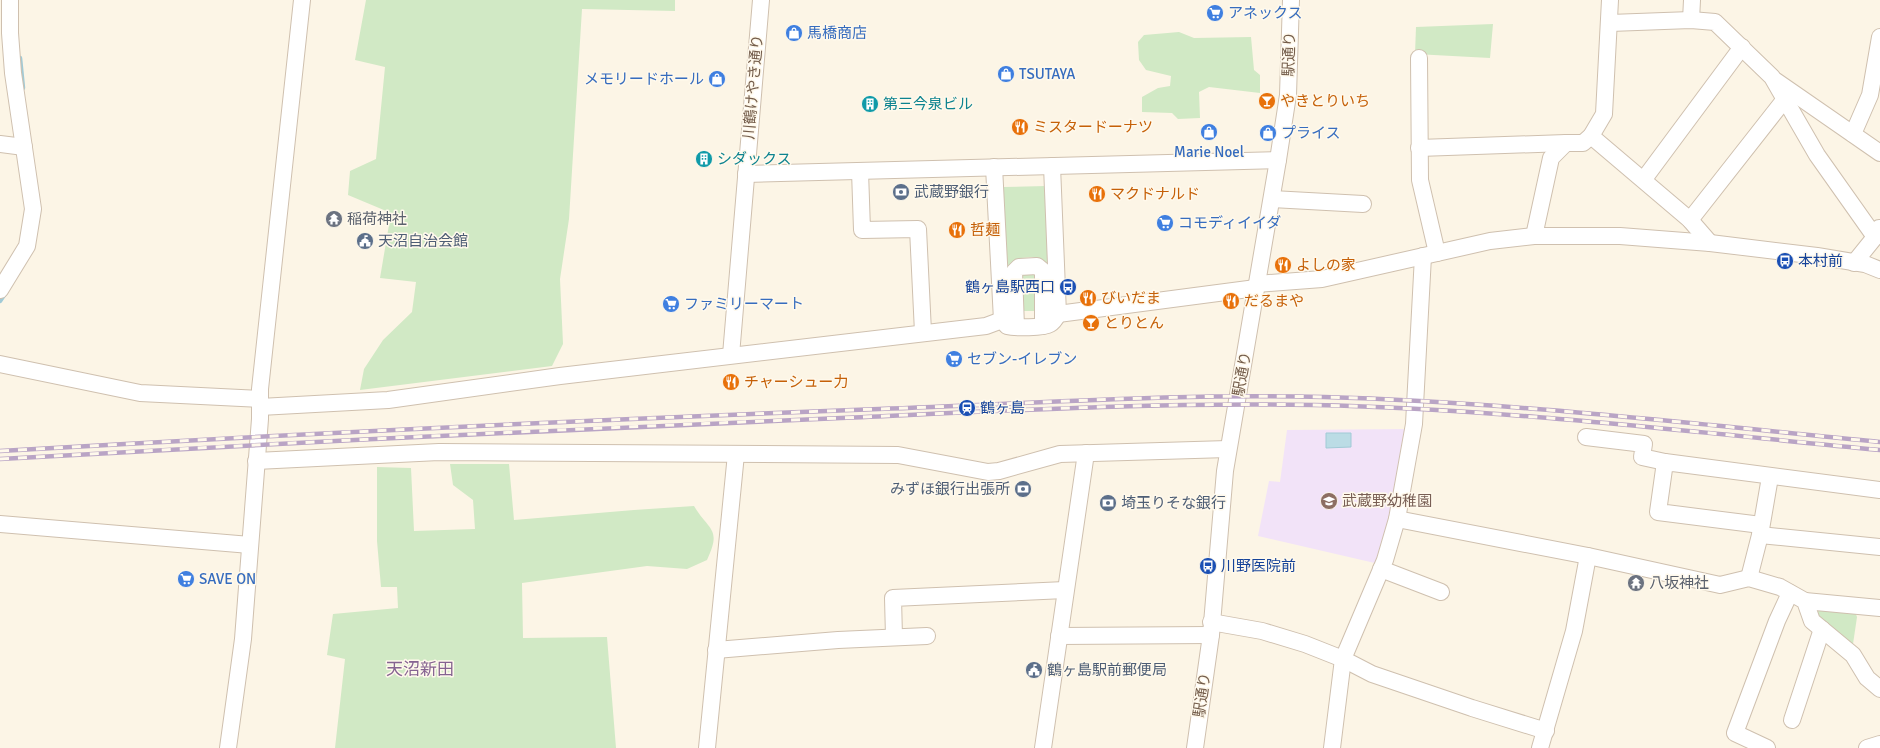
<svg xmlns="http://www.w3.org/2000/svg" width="1880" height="748" font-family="Signika,'Noto Sans JP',sans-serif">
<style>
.education{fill:#f2e3f8}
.green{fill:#d1e9c5}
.water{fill:#bbdce5;stroke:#a1cad6}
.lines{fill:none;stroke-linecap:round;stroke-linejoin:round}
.stream{stroke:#a1cad6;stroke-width:4.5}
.minor-casing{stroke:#cfc0af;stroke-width:18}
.minor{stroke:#fff;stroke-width:16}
.rail-casing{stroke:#b9a4c5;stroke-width:4.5}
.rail{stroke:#fff9ec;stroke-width:3;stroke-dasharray:9;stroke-linecap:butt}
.labels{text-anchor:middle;stroke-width:3;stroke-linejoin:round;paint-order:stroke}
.shop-label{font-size:15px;fill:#366cbe;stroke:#fff9ec;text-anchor:start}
.street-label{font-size:15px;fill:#745d4b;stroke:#fff9ec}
.food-label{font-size:15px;fill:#c56008;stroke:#fff9ec;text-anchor:start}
.culture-label{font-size:15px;fill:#0d838f;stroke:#fff9ec;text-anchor:start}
.service-label{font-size:15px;fill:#4e5e75;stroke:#fff9ec;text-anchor:start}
.worship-label{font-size:15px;fill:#5b616d;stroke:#fff9ec;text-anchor:start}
.transit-label{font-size:15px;fill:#164399;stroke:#fff9ec;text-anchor:start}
.education-label{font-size:15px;fill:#785e54;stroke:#fff9ec;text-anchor:start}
.quarter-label{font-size:17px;fill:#856391;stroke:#fff9ec}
</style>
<rect width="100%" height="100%" fill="#fcf5e6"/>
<!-- education -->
<path class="education" d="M 1408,429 L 1379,564 L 1258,536 L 1269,481 L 1280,482 L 1287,430 Z"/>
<!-- green -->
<g class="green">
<path d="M 366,0 L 675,0 L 675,11 L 582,9 L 569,219 L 560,279 L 563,344 L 552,366 L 360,390 L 364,369 L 383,340 L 412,312 L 416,282 L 380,278 L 391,213 L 348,195 L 350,171 L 376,159 L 385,67 L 355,60 Z"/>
<path d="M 1493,24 L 1490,58 L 1415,54 L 1416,27 Z"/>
<path d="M 1179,32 L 1194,38 L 1251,37 L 1254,70 L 1260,75 L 1260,93 L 1209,87 L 1199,92 L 1200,118 L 1178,119 L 1172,113 L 1142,112 L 1142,97 L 1158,88 L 1170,86 L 1171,76 L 1146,70 L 1139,60 L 1138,42 L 1144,35 Z"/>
<path d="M 1046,186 L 1049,268 L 1040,259 L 1032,257 L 1021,258 L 1012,262 L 1008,271 L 1003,187 Z"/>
<path d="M 1020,272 L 1033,272 C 1038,283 1040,300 1034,311 L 1021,311 Z"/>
<path d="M 450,464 L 509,464 L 514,520 L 634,510 L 694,506 C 709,531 722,528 707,560 L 687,569 L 647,566 L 522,583 L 523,638 L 607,637 L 616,748 L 335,748 L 345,659 L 327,655 L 333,614 L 398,608 L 397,587 L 381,587 L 377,541 L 377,467 L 411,468 L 414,531 L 475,529 L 473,500 L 453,485 Z"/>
<path d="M 1812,605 L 1854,609 L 1857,617 L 1853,644 L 1848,646 L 1826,628 Z"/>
</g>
<!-- water -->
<path class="water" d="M 1326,433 L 1351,433 L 1351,447 L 1326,448 Z"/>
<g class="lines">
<!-- stream -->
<g class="stream">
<path d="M 20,58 L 23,88"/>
<path d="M 0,301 L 6,292"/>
</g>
<!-- minor casing -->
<g class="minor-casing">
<g id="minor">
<path d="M 1691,20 L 1692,0"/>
<path d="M 1610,23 L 1691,20 L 1715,22 L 1772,77 L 1817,155 L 1875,237"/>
<path d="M 1419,58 L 1420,180 L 1437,253"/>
<path d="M 1776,81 L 1880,153"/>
<path d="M 1853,134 L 1870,95 L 1880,37"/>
<path d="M 1591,136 L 1690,220 L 1710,243"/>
<path d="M 0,144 L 24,147"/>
<path d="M 1419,148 L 1566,143"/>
<path d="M 994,167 L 1002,320 L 1007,326 C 1015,328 1043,328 1050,324 C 1054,322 1056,318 1058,314 L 1052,166"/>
<path d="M 860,171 L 862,230 L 918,229 L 923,332"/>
<path d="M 746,174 L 1278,160"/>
<path d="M 1644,179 L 1742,47"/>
<path d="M 1272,199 L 1363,204"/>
<path d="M 1690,220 L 1785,99"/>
<path d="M 1534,236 L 1551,158 L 1566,143 L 1583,143 L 1591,136 L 1604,114 L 1610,0"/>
<path d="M 1854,263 L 1875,237 L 1879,228"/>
<path d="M 1257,284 L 1322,279 L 1490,241 L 1534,236 L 1620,236 L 1710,243 L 1817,256 L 1865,264 L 1880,270"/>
<path d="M 0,290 L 27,246 L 33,209 L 13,73 L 10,33 L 10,0"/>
<path d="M 1058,314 L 1256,288"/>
<path d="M 1016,327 L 1014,272 L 1019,267 L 1037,266 L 1043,271 L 1043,326"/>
<path d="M 731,355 L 761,0"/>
<path d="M 0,364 L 140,393 L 260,399"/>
<path d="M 260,407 L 388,400 L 560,376 L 986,326 L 1002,320"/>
<path d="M 1586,437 L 1644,444 L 1642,457 L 1665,462"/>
<path d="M 256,461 L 439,452 L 898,455 L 988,472 L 999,471 L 1060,454 L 1228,449"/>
<path d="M 1397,519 L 1588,556 L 1720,585 L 1749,578 L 1780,587 L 1805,601 L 1812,621 L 1853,655 L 1867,678 L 1880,689"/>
<path d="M 0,524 L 250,545"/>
<path d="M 1761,525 L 1658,512 L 1665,462 L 1880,490"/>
<path d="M 1760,535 L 1880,547"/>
<path d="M 1381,569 L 1441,592"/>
<path d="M 1749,578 L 1760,535 L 1770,477"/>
<path d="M 1805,601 L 1880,608"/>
<path d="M 1211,622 L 1262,631 L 1305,644 L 1343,659 L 1372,674 L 1472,708 L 1546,731"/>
<path d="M 1059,636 L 1211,635"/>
<path d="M 894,637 L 893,598 L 1065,590"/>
<path d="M 716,650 L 838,640 L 927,636"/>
<path d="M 1792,720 L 1822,629"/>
<path d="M 228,748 L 243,639 L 260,419 L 260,389 L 302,0"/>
<path d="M 707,748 L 736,454"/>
<path d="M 1043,748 L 1086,453"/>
<path d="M 1195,748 L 1211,635 L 1225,471 L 1278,160 L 1288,95 L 1291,0"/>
<path d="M 1332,748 L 1343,659 L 1385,560 L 1397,519 L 1414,424 L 1423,256"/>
<path d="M 1540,748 L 1574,631 L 1588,556"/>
<path d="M 1767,748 L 1735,733 L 1777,621 L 1790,593"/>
<path d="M 1867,748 L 1880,744"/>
</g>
</g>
<!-- minor -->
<use href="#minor" class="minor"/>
<!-- rail casing -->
<g class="rail-casing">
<g id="rail">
<path d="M 0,451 C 293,434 586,420 879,409 C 1027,404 1175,393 1324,397 C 1510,402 1695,424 1880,442"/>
<path d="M 0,459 C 280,443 561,429 841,418 C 999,411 1157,402 1314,405 C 1503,409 1692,432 1880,450"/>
</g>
</g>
<!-- rail -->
<use href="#rail" class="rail"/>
</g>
<!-- icons -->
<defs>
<g id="supermarket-disc" transform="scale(0.9)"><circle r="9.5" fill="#3f7fe0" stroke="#fff9ec"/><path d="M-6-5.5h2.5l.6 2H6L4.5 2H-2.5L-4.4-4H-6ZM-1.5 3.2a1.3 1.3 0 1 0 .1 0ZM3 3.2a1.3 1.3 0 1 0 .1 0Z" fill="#fff"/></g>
<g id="shop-disc" transform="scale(0.9)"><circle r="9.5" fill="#3f7fe0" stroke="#fff9ec"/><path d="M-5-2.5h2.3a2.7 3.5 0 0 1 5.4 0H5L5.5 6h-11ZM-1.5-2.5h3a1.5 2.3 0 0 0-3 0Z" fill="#fff"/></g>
<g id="bar-disc" transform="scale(0.9)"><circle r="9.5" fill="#e8710a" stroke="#fff9ec"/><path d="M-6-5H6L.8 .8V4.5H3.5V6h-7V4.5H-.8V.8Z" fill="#fff"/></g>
<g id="building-disc" transform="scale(0.9)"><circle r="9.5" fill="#0f9aa8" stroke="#fff9ec"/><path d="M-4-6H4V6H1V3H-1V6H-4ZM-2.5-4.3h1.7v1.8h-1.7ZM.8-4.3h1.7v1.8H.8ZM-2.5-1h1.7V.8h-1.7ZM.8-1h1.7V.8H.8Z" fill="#fff"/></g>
<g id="restaurant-disc" transform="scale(0.9)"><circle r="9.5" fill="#e8710a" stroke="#fff9ec"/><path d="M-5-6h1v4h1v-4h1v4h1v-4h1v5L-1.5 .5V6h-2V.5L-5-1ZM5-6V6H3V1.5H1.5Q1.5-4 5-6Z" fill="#fff"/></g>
<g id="bank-disc" transform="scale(0.9)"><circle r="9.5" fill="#5c6f8a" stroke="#fff9ec"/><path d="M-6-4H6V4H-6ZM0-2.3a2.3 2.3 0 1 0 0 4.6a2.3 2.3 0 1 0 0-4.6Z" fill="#fff"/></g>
<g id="temple-disc" transform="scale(0.9)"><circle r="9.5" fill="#6b7280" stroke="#fff9ec"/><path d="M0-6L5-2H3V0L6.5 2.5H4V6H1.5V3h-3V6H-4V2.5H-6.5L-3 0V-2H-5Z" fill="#fff"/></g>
<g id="civic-disc" transform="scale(0.9)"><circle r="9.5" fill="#5c6f8a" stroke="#fff9ec"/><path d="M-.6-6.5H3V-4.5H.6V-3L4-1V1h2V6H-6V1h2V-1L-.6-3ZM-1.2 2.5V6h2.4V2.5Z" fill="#fff"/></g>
<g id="bus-disc" transform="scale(0.9)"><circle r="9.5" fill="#1a4fb4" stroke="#fff9ec"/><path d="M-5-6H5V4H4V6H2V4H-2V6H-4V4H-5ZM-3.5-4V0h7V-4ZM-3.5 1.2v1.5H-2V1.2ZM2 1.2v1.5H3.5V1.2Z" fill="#fff"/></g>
<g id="station-disc" transform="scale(0.9)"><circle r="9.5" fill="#1a4fb4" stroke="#fff9ec"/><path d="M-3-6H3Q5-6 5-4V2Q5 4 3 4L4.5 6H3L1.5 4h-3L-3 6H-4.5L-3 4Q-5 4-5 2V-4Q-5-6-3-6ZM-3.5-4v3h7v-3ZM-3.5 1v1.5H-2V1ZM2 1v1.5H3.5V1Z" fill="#fff"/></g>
<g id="school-disc" transform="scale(0.9)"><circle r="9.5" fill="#8d6e63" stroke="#fff9ec"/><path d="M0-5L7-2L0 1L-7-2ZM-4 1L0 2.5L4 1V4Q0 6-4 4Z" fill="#fff"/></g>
</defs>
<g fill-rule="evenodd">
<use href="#supermarket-disc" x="1215" y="13"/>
<use href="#shop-disc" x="794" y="33"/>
<use href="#shop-disc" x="1006" y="74"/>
<use href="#shop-disc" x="717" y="79"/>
<use href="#bar-disc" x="1267" y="101"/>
<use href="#building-disc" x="870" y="104"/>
<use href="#restaurant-disc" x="1020" y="127"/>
<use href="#shop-disc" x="1209" y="132"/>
<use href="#shop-disc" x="1268" y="133"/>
<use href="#building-disc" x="704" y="159"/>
<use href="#bank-disc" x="901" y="192"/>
<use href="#restaurant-disc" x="1097" y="194"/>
<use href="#temple-disc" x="334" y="219"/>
<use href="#supermarket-disc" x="1165" y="223"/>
<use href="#restaurant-disc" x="957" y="230"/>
<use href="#civic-disc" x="365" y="241"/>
<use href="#bus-disc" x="1785" y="261"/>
<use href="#restaurant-disc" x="1283" y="265"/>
<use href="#bus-disc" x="1068" y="287"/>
<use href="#restaurant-disc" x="1088" y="298"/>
<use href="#restaurant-disc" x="1231" y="301"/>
<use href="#supermarket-disc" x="671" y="304"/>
<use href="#bar-disc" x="1091" y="323"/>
<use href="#supermarket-disc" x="954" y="359"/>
<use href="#restaurant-disc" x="731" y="382"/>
<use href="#station-disc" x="967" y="408"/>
<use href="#bank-disc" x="1023" y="489"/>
<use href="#school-disc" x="1329" y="501"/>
<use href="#bank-disc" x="1108" y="503"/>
<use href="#bus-disc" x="1208" y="566"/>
<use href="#supermarket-disc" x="186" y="579"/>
<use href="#temple-disc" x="1636" y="583"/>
<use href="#civic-disc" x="1034" y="670"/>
</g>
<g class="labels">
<!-- shop labels -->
<g class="shop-label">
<text x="1228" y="18">アネックス</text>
<text x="807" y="38">馬橋商店</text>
<text x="1019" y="79">TSUTAYA</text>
<text x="704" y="84" text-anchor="end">メモリードホール</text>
<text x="1281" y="138">プライス</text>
<text x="1209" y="157" text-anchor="middle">Marie Noel</text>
<text x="1178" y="228">コモディイイダ</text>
<text x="684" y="309">ファミリーマート</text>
<text x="967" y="364">セブン-イレブン</text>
<text x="199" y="584">SAVE ON</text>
</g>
<!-- street labels -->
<g class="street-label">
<text transform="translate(1289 54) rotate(-88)" y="5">駅通り</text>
<text transform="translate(753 87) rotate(-85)" y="5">川鶴けやき通り</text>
<text transform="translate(1242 374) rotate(-80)" y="5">駅通り</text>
<text transform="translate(1202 695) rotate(-82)" y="5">駅通り</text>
</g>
<!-- food labels -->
<g class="food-label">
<text x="1280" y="106">やきとりいち</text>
<text x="1033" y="132">ミスタードーナツ</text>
<text x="1110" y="199">マクドナルド</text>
<text x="970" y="235">哲麺</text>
<text x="1296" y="270">よしの家</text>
<text x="1101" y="303">びいだま</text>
<text x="1244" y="306">だるまや</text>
<text x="1104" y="328">とりとん</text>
<text x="744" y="387">チャーシュー力</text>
</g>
<!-- culture labels -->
<g class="culture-label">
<text x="883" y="109">第三今泉ビル</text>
<text x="717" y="164">シダックス</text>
</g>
<!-- service labels -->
<g class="service-label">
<text x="914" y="197">武蔵野銀行</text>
<text x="378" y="246">天沼自治会館</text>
<text x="1010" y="494" text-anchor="end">みずほ銀行出張所</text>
<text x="1121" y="508">埼玉りそな銀行</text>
<text x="1047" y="675">鶴ヶ島駅前郵便局</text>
</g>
<!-- worship labels -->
<g class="worship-label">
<text x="347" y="224">稲荷神社</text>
<text x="1649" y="588">八坂神社</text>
</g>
<!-- transit labels -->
<g class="transit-label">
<text x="1798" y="266">本村前</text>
<text x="1055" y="292" text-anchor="end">鶴ヶ島駅西口</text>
<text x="980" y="413">鶴ヶ島</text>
<text x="1221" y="571">川野医院前</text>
</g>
<!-- education labels -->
<g class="education-label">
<text x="1342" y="506">武蔵野幼稚園</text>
</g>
<!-- quarter labels -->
<g class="quarter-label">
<text x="420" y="675">天沼新田</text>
</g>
</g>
</svg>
